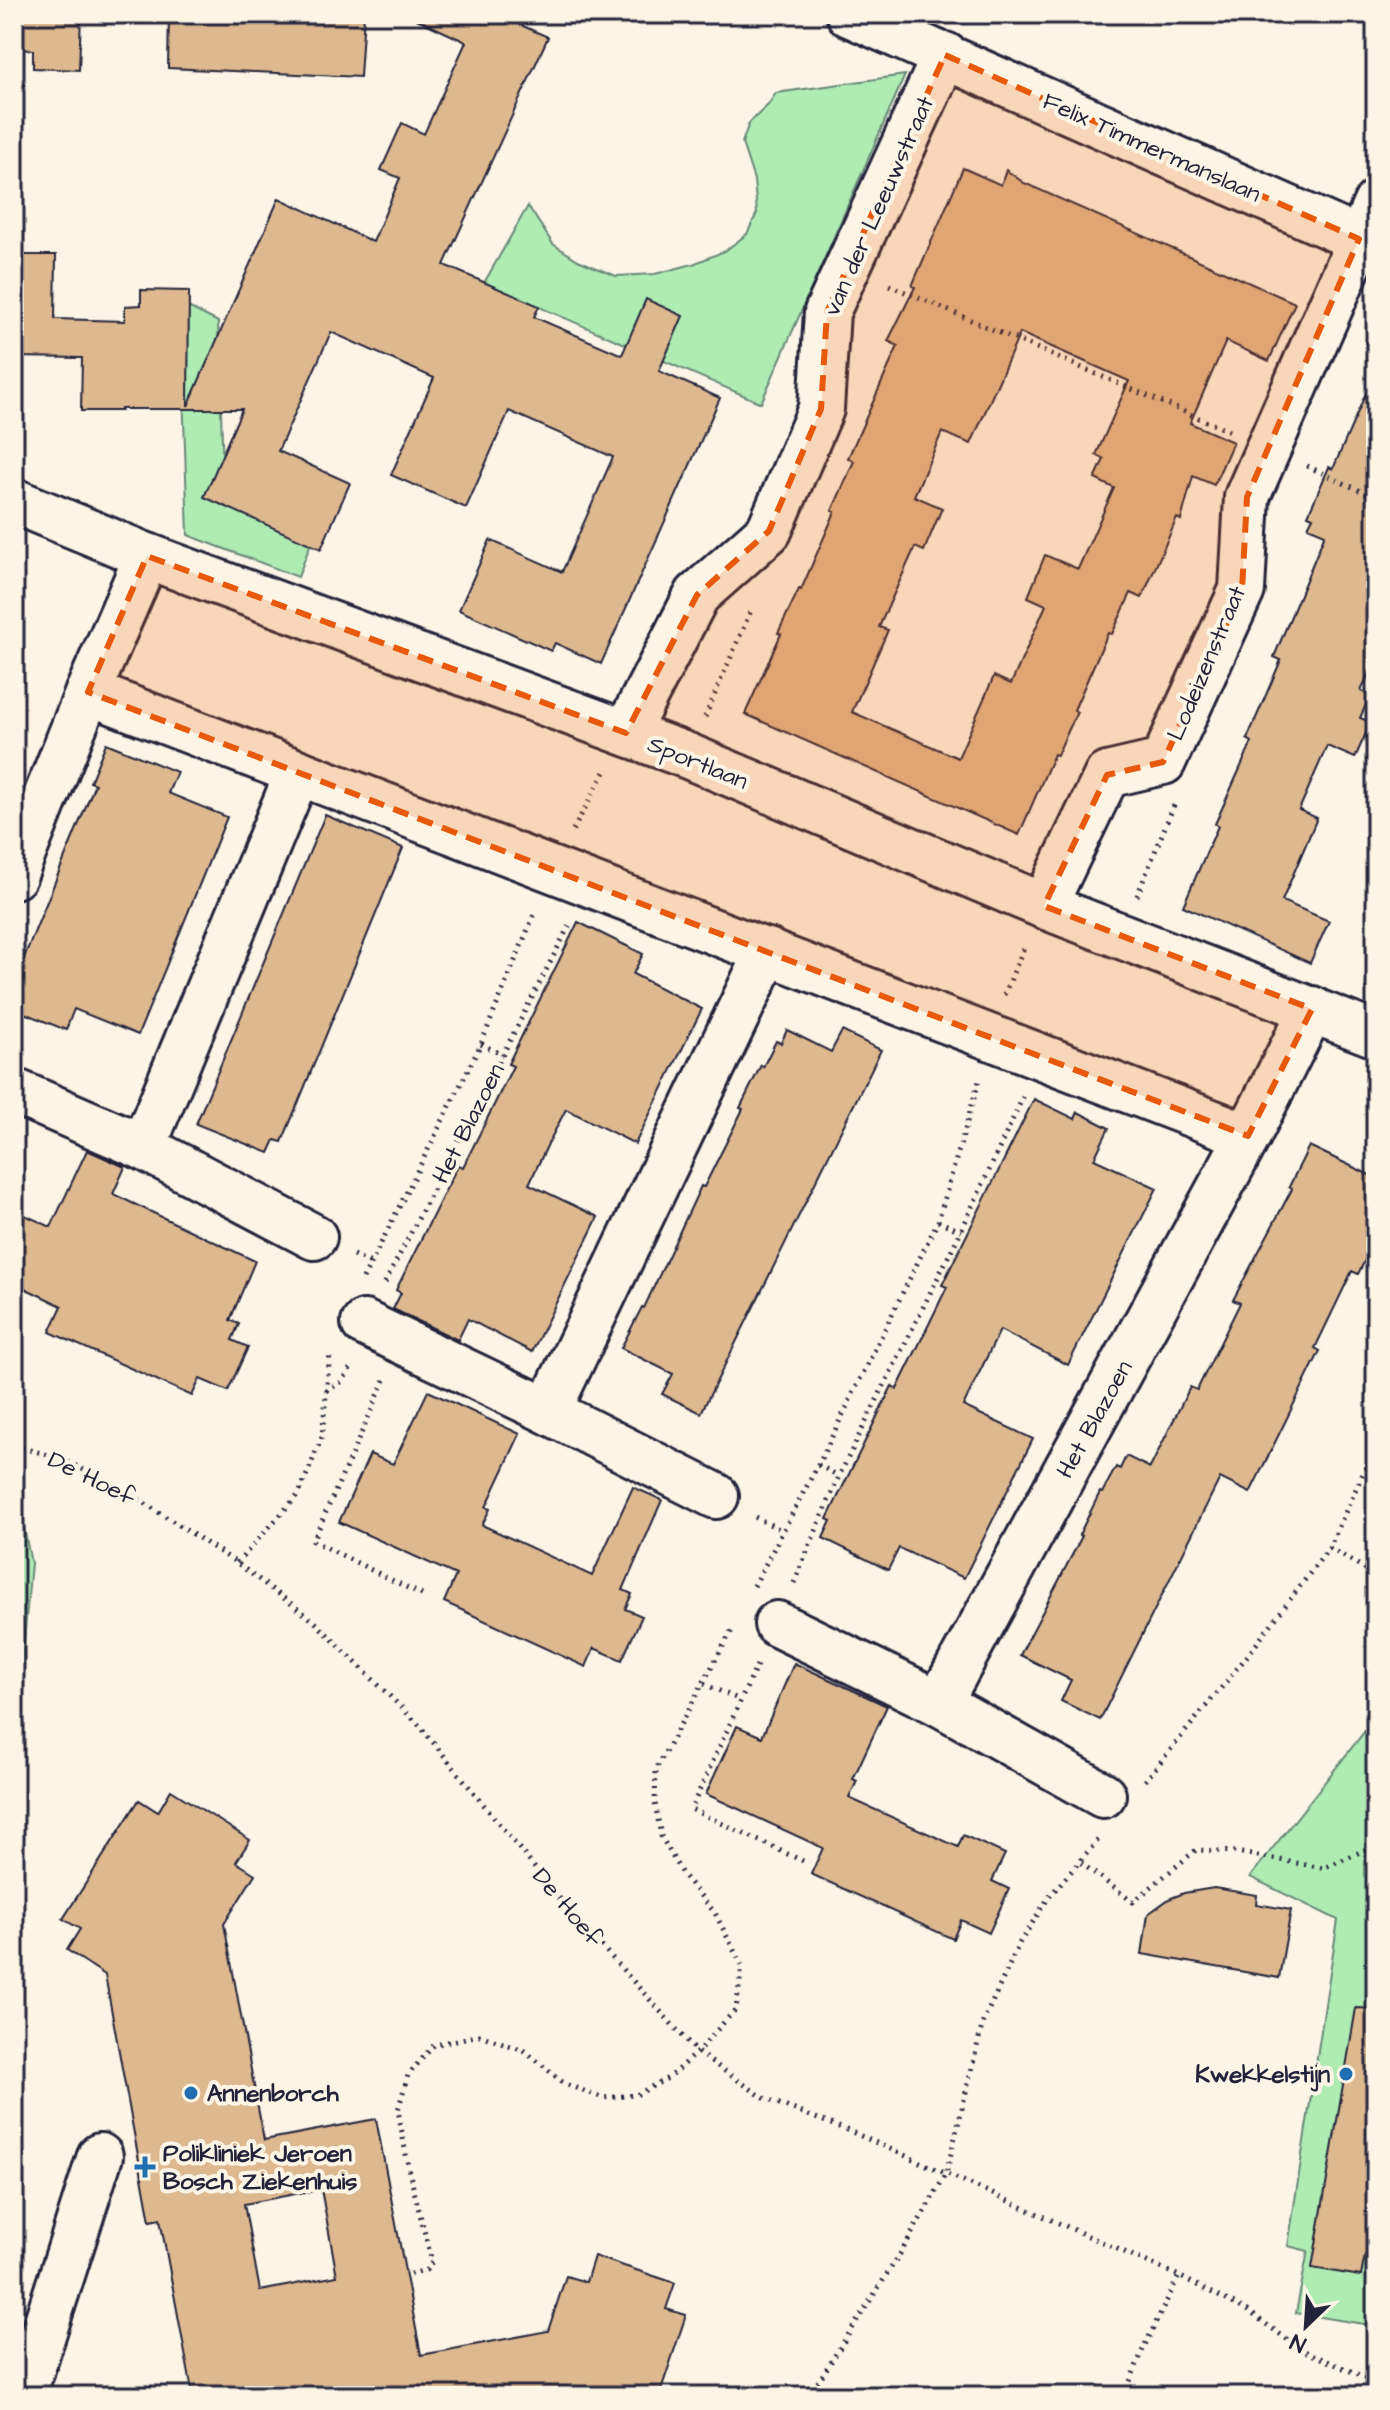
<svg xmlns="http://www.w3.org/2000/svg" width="1390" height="2410" font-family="'Architects Daughter',sans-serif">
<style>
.green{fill:#aeecb4;stroke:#688778;stroke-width:2}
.building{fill:#deb98f;stroke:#22223b;stroke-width:2;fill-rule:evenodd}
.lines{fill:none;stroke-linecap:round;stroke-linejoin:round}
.street-casing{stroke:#22223b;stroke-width:50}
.path{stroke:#22223b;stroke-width:5;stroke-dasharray:2 6;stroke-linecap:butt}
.street{stroke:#fcf5e5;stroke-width:44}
.marked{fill:#e8590c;fill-opacity:0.2;stroke:#e8590c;stroke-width:6;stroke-dasharray:16 10;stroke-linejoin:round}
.poi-dot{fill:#1f6fb2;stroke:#fcf5e5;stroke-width:3}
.labels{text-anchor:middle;stroke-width:8;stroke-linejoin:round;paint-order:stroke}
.street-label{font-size:24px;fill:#22223b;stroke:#fcf5e5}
.poi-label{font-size:24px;font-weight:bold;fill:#22223b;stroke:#fcf5e5;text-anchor:start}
</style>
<rect width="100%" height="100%" fill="#fcf5e5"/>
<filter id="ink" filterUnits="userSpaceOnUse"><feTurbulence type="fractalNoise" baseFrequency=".0125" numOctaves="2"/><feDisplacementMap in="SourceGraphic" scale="16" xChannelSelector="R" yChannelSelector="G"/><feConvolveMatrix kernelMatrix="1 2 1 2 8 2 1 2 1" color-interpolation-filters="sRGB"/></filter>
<g filter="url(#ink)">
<!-- green -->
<g class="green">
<path d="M 905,75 L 761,403 L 484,283 L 528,206 L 553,244 L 578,260 L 616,276 L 655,274 L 693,264 L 725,251 L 747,234 L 757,213 L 754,180 L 742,143 L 749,123 L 768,105 L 776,93 Z"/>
<path d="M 180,303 L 218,322 L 224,500 L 312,540 L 298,577 L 188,535 Z"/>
<path d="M 14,1477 L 31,1563 L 14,1752 Z"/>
<path d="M 1376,1717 L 1376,2326 L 1296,2313 L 1308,2251 L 1288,2246 L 1338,1920 L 1250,1877 Z"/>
</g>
<!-- building -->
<g class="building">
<path d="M 14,14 L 81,14 L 79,70 L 33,68 L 33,50 L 14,49 Z"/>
<path d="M 169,14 L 364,14 L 360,77 L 168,68 Z"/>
<path d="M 406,14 L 496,14 L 548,37 L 444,265 L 539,306 L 534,317 L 622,355 L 646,299 L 683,316 L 659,371 L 720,398 L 601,664 L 555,643 L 551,651 L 459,610 L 490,540 L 562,572 L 613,457 L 509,411 L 466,508 L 391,475 L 434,378 L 331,332 L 278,451 L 350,483 L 321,549 L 204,497 L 242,409 L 121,409 L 121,411 L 81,411 L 82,358 L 14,357 L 14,255 L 56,255 L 55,319 L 125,321 L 125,306 L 141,305 L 141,290 L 189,291 L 188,406 L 279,198 L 373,242 L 400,178 L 381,170 L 402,123 L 424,134 L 466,42 Z"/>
<path d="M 963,168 L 1001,185 L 1006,170 L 1024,183 L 1295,303 L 1269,361 L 1226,341 L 1190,423 L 1233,442 L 1214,485 L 1193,476 L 1181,520 L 1177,518 L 1142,598 L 1131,593 L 1112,634 L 1108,633 L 1074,710 L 1077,712 L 1057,755 L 1054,754 L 1019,835 L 745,714 L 781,634 L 778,633 L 799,589 L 801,590 L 835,512 L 832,511 L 854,461 L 848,458 L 898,346 L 888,341 L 915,287 L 912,286 ZM 1020,333 L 1129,381 L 1096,455 L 1104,459 L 1095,479 L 1114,488 L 1078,569 L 1045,555 L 1028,597 L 1046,605 L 1011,684 L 994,676 L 958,758 L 852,712 L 888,630 L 879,627 L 915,547 L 924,551 L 942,508 L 914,496 L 942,432 L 971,444 Z"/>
<path d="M 1376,370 L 1376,658 L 1361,691 L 1370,696 L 1360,718 L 1371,722 L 1355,758 L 1327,746 L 1299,810 L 1317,818 L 1282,901 L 1329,921 L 1310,963 L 1183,906 L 1218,826 L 1215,824 L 1252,742 L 1247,739 L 1281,660 L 1274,657 L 1325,534 L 1308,527 L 1313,517 L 1308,515 L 1329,467 L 1333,469 Z"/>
<path d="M 106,743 L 177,772 L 168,793 L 227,817 L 138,1035 L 74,1009 L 66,1030 L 14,1009 L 14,982 L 95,784 L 90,782 Z"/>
<path d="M 325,815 L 403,848 L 282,1142 L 275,1140 L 269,1153 L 196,1124 Z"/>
<path d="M 578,922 L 643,954 L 633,974 L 702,1009 L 635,1144 L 566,1109 L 547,1146 L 529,1184 L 598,1217 L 532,1352 L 468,1319 L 458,1340 L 393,1309 L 401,1293 L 396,1290 L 458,1165 L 463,1167 L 495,1103 L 513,1066 L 508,1064 Z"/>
<path d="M 787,1030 L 831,1052 L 842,1031 L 881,1050 L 701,1413 L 662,1394 L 673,1374 L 621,1348 L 642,1307 L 644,1308 L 701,1186 L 704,1187 L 743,1109 L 740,1108 L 761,1065 L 763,1067 L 776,1041 L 781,1043 Z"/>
<path d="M 1034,1099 L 1075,1119 L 1078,1112 L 1109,1128 L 1094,1159 L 1157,1188 L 1068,1365 L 1000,1330 L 963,1406 L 1033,1439 L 964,1578 L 899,1548 L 888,1570 L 823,1538 L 831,1521 L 827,1519 L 892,1386 L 897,1389 L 930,1322 L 947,1287 L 942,1285 Z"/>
<path d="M 1309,1146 L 1376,1178 L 1376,1239 L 1358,1274 L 1352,1271 L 1315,1348 L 1320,1351 L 1250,1493 L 1220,1478 L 1100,1720 L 1061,1701 L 1071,1680 L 1020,1655 L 1082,1536 L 1079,1535 L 1100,1492 L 1102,1493 L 1116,1467 L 1120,1469 L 1126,1456 L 1150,1468 L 1190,1387 L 1197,1390 L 1240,1303 L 1233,1300 L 1292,1189 L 1289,1187 Z"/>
<path d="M 87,1150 L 125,1167 L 113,1194 L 255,1261 L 230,1320 L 239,1324 L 232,1340 L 248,1347 L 228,1391 L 200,1379 L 192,1396 L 50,1332 L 62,1306 L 14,1283 L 14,1210 L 51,1227 Z"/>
<path d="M 428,1391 L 520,1434 L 486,1507 L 490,1509 L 482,1525 L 592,1576 L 633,1487 L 662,1500 L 623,1590 L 632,1594 L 625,1609 L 642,1616 L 622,1660 L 594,1648 L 586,1667 L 444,1602 L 456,1575 L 339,1522 L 370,1454 L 393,1464 Z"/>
<path d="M 794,1663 L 887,1706 L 853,1779 L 857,1781 L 849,1798 L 958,1847 L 963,1835 L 1005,1854 L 992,1881 L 1009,1889 L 989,1933 L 961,1920 L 953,1939 L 811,1874 L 823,1848 L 706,1794 L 737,1726 L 762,1737 Z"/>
<path d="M 171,1790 L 250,1840 L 236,1862 L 255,1874 L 224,1924 L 264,2140 L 376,2119 L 421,2355 L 548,2331 L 566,2276 L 586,2282 L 594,2256 L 675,2283 L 666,2309 L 686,2315 L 659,2396 L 193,2396 L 160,2219 L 150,2221 L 105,1975 L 67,1950 L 80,1929 L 63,1919 L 139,1800 L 158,1812 ZM 321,2189 L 337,2276 L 260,2291 L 244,2204 Z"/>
<path d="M 1214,1888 L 1257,1895 L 1256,1904 L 1291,1910 L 1279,1978 L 1142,1954 L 1148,1914 L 1169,1899 L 1184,1893 Z"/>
<path d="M 1356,2008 L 1376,2009 L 1376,2258 L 1365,2255 L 1361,2276 L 1312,2268 Z"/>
</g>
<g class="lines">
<!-- street casing -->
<g class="street-casing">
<g id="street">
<path d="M 849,14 L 1376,247"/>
<path d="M 14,501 L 147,556 L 688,756 L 1044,906 L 1376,1035"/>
<path d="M 88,692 L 1248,1136"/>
<path d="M 626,733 L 697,595 L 769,531 L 821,409 L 827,312 L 945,55"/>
<path d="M 14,876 L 88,692 L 147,556"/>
<path d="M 1044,906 L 1107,775 L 1163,762 L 1242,590 L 1247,497 L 1376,203"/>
<path d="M 14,1091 L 143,1147 L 314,1237"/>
<path d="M 143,1147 L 298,772"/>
<path d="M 364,1323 L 548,1411 L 716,1496"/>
<path d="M 548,1411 L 768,951"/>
<path d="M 777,1624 L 939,1703 L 1103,1795"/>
<path d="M 939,1703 L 1248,1136 L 1312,1009"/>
<path d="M 30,2375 L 100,2156"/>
</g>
</g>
<!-- path -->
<g class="path">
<path d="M 889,285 L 1229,431"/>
<path d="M 1307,466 L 1376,498"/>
<path d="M 705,717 L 752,608"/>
<path d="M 573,830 L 605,772"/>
<path d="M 1137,896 L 1174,805"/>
<path d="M 1004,995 L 1025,945"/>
<path d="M 481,1044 L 503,1055"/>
<path d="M 938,1221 L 961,1231"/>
<path d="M 353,1255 L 371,1263"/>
<path d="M 363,1279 L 481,1044 L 535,912"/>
<path d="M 385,1283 L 571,922"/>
<path d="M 385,1380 L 313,1541 L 426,1597"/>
<path d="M 326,1391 L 343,1381 L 352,1365"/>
<path d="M 14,1446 L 57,1457 L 120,1487 L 237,1563 L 314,1621 L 420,1726 L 568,1909 L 697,2052 L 764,2098 L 854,2133 L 1179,2276 L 1248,2311 L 1302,2350 L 1376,2382"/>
<path d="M 818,1465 L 839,1476"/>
<path d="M 755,1517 L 783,1531"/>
<path d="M 1329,1548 L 1376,1575"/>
<path d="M 237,1563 L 299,1494 L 322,1437 L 330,1354"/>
<path d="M 794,1583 L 839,1476 L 961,1231 L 1023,1097"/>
<path d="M 754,1586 L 818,1465 L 938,1221 L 979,1081"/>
<path d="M 757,1665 L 691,1809 L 805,1862"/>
<path d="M 704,1684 L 740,1700"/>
<path d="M 1145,1781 L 1248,1655 L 1329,1548 L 1376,1445"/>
<path d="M 1081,1863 L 1133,1902 L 1196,1850 L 1236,1852 L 1323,1868 L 1372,1847 L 1376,1839"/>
<path d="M 410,2274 L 426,2270 L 432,2262 L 409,2171 L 398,2110 L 408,2075 L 434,2045 L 479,2035 L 524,2050 L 565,2084 L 603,2098 L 636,2095 L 668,2078 L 697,2052 L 736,2009 L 742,1966 L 715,1913 L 682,1874 L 661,1836 L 655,1803 L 656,1769 L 732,1630"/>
<path d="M 809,2396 L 900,2254 L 946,2174 L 983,2022 L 1020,1942 L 1049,1897 L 1099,1839"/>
<path d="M 1124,2396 L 1144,2347 L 1179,2276"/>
</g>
<!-- street -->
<use href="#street" class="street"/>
</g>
</g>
<!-- marked area -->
<path class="marked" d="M 945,55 L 1359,239 L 1247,497 L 1242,590 L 1163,762 L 1107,775 L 1044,906 L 1312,1009 L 1248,1136 L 88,692 L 147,556 L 626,733 L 697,595 L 769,531 L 821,409 L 827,312 Z"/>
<!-- markers -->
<g class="poi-dot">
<circle cx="1346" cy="2074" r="8"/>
<circle cx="191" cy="2093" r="8"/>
<path d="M141 2155h8v8h8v8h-8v8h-8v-8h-8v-8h8z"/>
</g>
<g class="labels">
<!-- street labels -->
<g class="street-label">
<text transform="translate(1152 147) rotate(24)" y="8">Felix Timmermanslaan</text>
<text transform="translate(878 206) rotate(-66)" y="8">van der Leeuwstraat</text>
<text transform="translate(1206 663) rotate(-67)" y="8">Lodeizenstraat</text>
<text transform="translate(698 762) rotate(22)" y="8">Sportlaan</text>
<text transform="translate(468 1123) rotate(-63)" y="8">Het Blazoen</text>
<text transform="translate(1094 1419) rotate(-61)" y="8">Het Blazoen</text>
<text transform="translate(92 1478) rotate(26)" y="8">De Hoef</text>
<text transform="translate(568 1907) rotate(50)" y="8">De Hoef</text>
</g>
<!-- poi labels -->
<g class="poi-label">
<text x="1330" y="2082" text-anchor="end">Kwekkelstijn</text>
<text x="207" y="2101">Annenborch</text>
<text x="163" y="2161">Polikliniek Jeroen<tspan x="163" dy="28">Bosch Ziekenhuis</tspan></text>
</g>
</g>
<!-- margin -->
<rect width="1390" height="2410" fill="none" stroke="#fcf5e5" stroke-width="48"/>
<rect x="24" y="24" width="1342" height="2362" fill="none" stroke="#22223b" stroke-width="3" filter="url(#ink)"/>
<!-- north arrow -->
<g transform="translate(1306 2326) rotate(205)" stroke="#fcf5e5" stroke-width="6" paint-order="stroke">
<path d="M0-6L14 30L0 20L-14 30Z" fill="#22223b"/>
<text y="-12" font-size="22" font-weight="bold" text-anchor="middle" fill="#22223b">N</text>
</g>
</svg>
